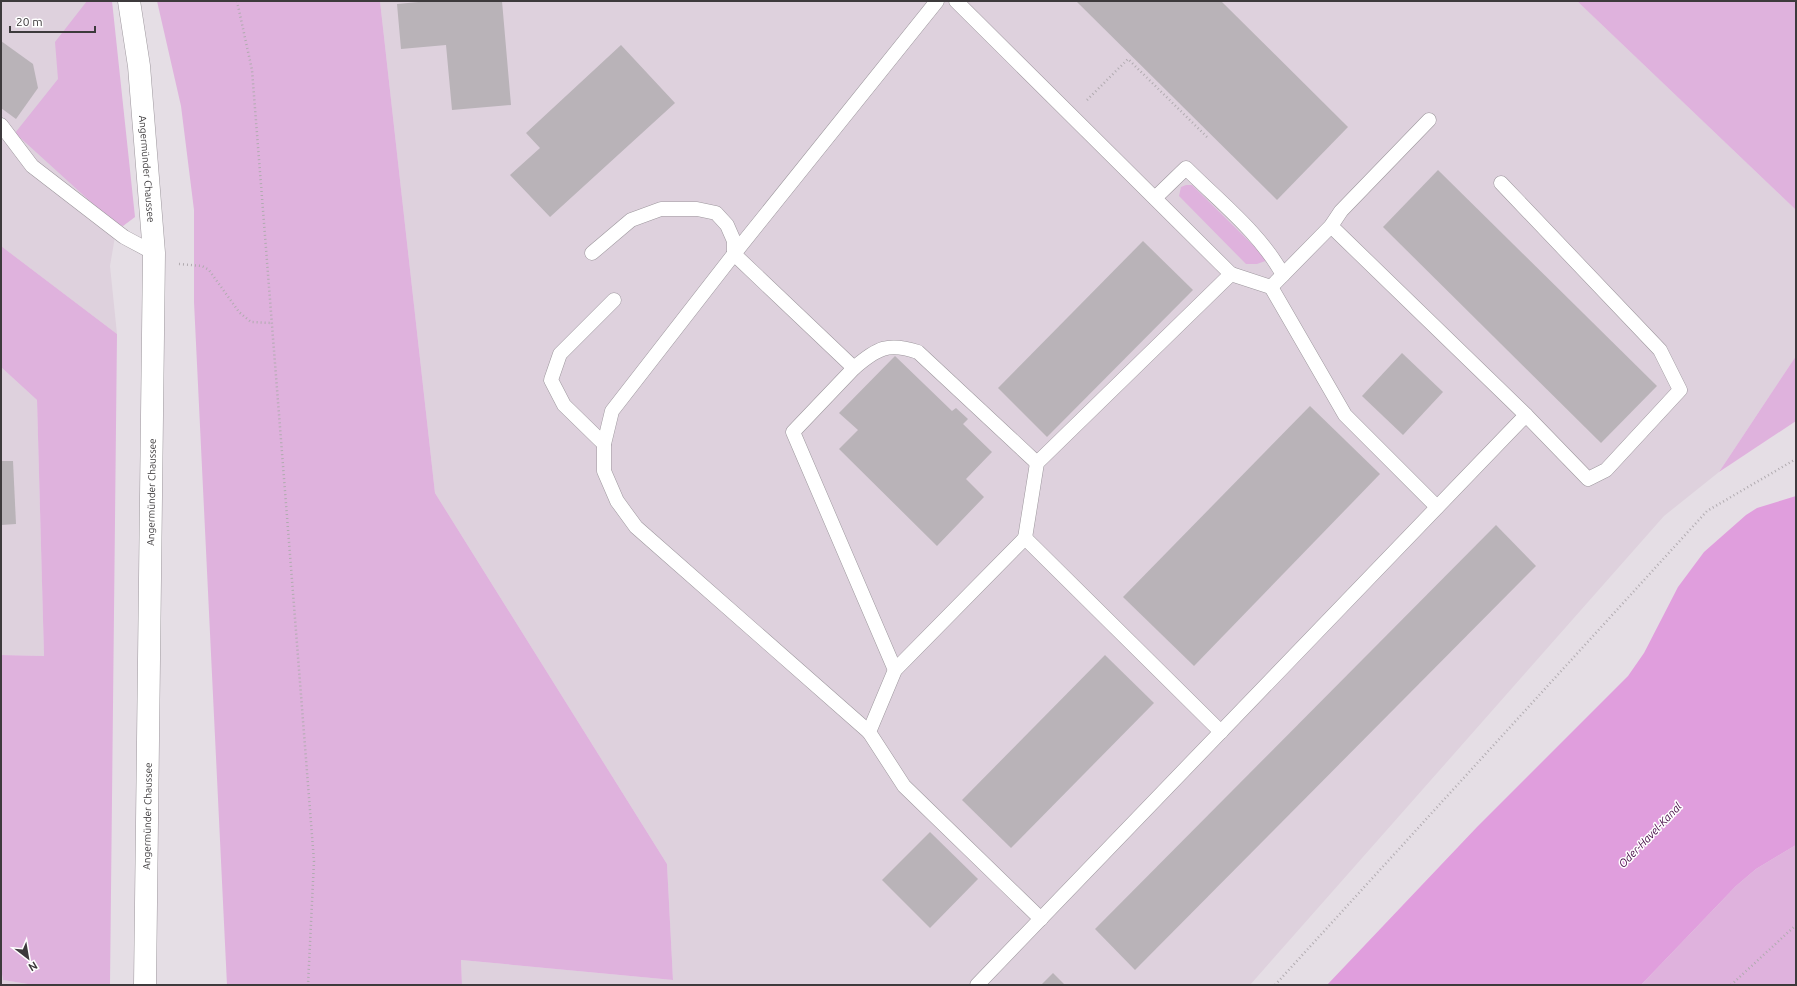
<svg xmlns="http://www.w3.org/2000/svg" width="1797" height="986" font-family="Ubuntu,sans-serif">
<style>
.built{fill:#ded1dd}
.green{fill:#dfb2dd}
.water{fill:#e09edd}
.building{fill:#b9b3b8}
.lines{fill:none;stroke-linecap:round;stroke-linejoin:round}
.lane-casing{stroke:#9d979d;stroke-width:15}
.secondary-casing{stroke:#9d979d;stroke-width:23}
.path{stroke:#b1abb0;stroke-width:2.5;stroke-dasharray:1 3;stroke-linecap:butt}
.lane{stroke:#fff;stroke-width:14}
.secondary{stroke:#fff;stroke-width:22}
.labels{text-anchor:middle;stroke-width:3;stroke-linejoin:round;paint-order:stroke}
.street-label{font-size:10px;fill:#3d3a3c;stroke:#fff}
.water-label{font-size:11px;font-style:italic;fill:#450a45;stroke:#fff}
</style>
<rect width="100%" height="100%" fill="#e5dee5"/>
<!-- built -->
<g class="built">
<path d="M 1,1 L 91,1 L 121,201 L 110,266 L 117,334 L 1,246 Z"/>
<path d="M 380,1 L 1577,1 L 1796,210 L 1796,356 L 1719,472 L 1664,516 L 1250,985 L 462,985 L 461,960 L 673,980 L 667,864 L 435,493 Z"/>
<path d="M 1,367 L 37,400 L 44,656 L 1,655 Z"/>
<path d="M 1,968 L 3,980 L 34,985 L 1,985 Z"/>
</g>
<!-- green -->
<g class="green">
<path d="M 87,1 L 112,1 L 135,217 L 123,226 L 114,223 L 15,133 L 58,79 L 55,42 Z"/>
<path d="M 157,1 L 380,1 L 435,493 L 667,864 L 673,980 L 461,960 L 462,985 L 227,985 L 194,302 L 194,210 L 181,106 Z"/>
<path d="M 1577,1 L 1796,1 L 1796,210 Z"/>
<path d="M 1186,185 L 1192,185 L 1268,260 L 1257,264 L 1246,264 L 1179,196 L 1181,187 Z"/>
<path d="M 1,246 L 117,334 L 110,985 L 34,985 L 3,980 L 1,968 L 1,655 L 44,656 L 37,400 L 1,367 Z"/>
<path d="M 1796,356 L 1796,421 L 1719,472 Z"/>
<path d="M 1796,845 L 1796,985 L 1641,985 L 1736,886 L 1756,869 Z"/>
</g>
<!-- water -->
<path class="water" d="M 1796,496 L 1796,845 L 1756,869 L 1736,886 L 1641,985 L 1327,985 L 1477,827 L 1628,676 L 1644,653 L 1678,587 L 1704,552 L 1746,515 L 1757,508 Z"/>
<!-- building -->
<g class="building">
<path d="M 429,1 L 502,1 L 511,105 L 452,110 L 446,45 L 401,49 L 397,4 Z"/>
<path d="M 1076,1 L 1221,1 L 1348,127 L 1277,200 Z"/>
<path d="M 1,41 L 33,64 L 38,88 L 16,119 L 1,108 Z"/>
<path d="M 621,45 L 675,103 L 550,217 L 510,175 L 540,148 L 526,133 Z"/>
<path d="M 1438,170 L 1657,386 L 1601,443 L 1383,227 Z"/>
<path d="M 1143,241 L 1193,290 L 1047,437 L 998,388 Z"/>
<path d="M 1402,353 L 1443,392 L 1403,435 L 1362,396 Z"/>
<path d="M 895,356 L 952,411 L 956,408 L 968,419 L 963,424 L 992,452 L 966,479 L 984,497 L 937,546 L 839,449 L 858,430 L 839,413 Z"/>
<path d="M 1310,406 L 1380,474 L 1194,666 L 1123,597 Z"/>
<path d="M 1,461 L 13,461 L 16,524 L 1,525 Z"/>
<path d="M 1496,525 L 1536,566 L 1135,970 L 1095,929 Z"/>
<path d="M 1105,655 L 1154,703 L 1011,848 L 962,800 Z"/>
<path d="M 930,832 L 978,879 L 930,928 L 882,880 Z"/>
<path d="M 1053,973 L 1065,985 L 1041,985 Z"/>
</g>
<g class="lines">
<!-- lane casing -->
<g class="lane-casing">
<g id="lane">
<path d="M 956,1 L 1231,274"/>
<path d="M 1,125 L 32,166 L 124,237 L 154,253"/>
<path d="M 1155,198 L 1186,168 C 1220,202 1260,233 1283,275"/>
<path d="M 1331,226 L 1526,415 L 1588,479 L 1606,470 L 1680,390 L 1660,350 L 1501,183"/>
<path d="M 592,253 L 631,220 L 661,209 L 697,209 L 716,213 L 727,225 L 734,241 L 734,254"/>
<path d="M 734,254 L 937,1"/>
<path d="M 1271,287 L 1345,415 L 1437,507"/>
<path d="M 854,368 C 877,348 888,342 918,352 L 1037,463"/>
<path d="M 604,444 L 564,405 L 551,380 L 560,354 L 614,300"/>
<path d="M 1025,538 L 1037,463 L 1231,274 L 1271,287 L 1331,226 L 1341,211 L 1429,120"/>
<path d="M 869,732 L 636,527 L 617,501 L 604,471 L 604,444 L 612,411 L 734,254 L 854,368 L 793,432 L 895,670"/>
<path d="M 1041,919 L 904,786 L 869,732 L 895,670 L 1025,538 L 1221,732"/>
<path d="M 977,985 L 1526,415"/>
</g>
</g>
<!-- secondary casing -->
<g class="secondary-casing">
<g id="secondary">
<path id="s1" d="M 129,1 L 139,66 L 154,253 L 145,985"/>
</g>
</g>
<!-- path -->
<g class="path">
<path d="M 237,1 L 252,70 L 314,861 L 308,985"/>
<path d="M 1087,100 L 1128,59 L 1208,138"/>
<path d="M 179,264 L 202,266 L 209,270 L 239,312 L 251,322 L 272,323"/>
<path d="M 1275,985 L 1707,511 L 1796,459"/>
<path d="M 1731,985 L 1796,925"/>
</g>
<!-- lane -->
<use href="#lane" class="lane"/>
<!-- secondary -->
<use href="#secondary" class="secondary"/>
</g>
<g class="labels">
<!-- street labels -->
<g class="street-label">
<text dy="4" stroke="none"><textPath href="#s1" startOffset="169">Angermünder Chaussee</textPath></text>
<text transform="translate(151 492) rotate(-89)" y="4">Angermünder Chaussee</text>
<text transform="translate(147 816) rotate(-89)" y="4">Angermünder Chaussee</text>
</g>
<!-- water labels -->
<g class="water-label">
<text transform="translate(1650 835) rotate(-46)" y="4">Oder-Havel-Kanal</text>
</g>
</g>
<!-- border -->
<rect width="1797" height="986" fill="none" stroke="#3d3a3c" stroke-width="4"/>
<!-- north arrow -->
<g transform="translate(28 958) rotate(149)" stroke="#ffffff" stroke-width="3" paint-order="stroke">
<path d="M0-3L7 15L0 10L-7 15Z" fill="#3d3a3c"/>
<text y="-6" font-size="11" font-weight="bold" text-anchor="middle" fill="#3d3a3c">N</text>
</g>
<!-- scale -->
<path d="M10 26v6h85v-6" fill="none" stroke="#3d3a3c" stroke-width="2"/>
<text x="16" y="26" font-size="12" fill="#3d3a3c" stroke="#ffffff" stroke-width="3" paint-order="stroke">20 m</text>
</svg>
